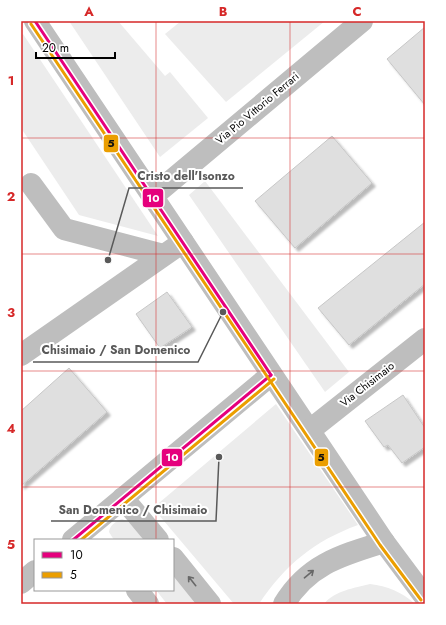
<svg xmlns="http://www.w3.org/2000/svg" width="446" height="625" font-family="Jost,sans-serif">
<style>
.green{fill:#ececec}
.building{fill:#dfdfdf;stroke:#c7c7c7;filter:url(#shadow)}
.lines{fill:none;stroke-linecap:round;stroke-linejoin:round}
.minor{stroke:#bebebe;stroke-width:22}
.bus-1-casing{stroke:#fff;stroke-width:6}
.bus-2-casing{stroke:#fff;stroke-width:6}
.bus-1{stroke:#e5007d;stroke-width:3}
.bus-2{stroke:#eb9e00;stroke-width:3}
.oneway{stroke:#686868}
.grid{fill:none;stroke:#d62828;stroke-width:1;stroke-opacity:0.55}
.labels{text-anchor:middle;stroke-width:4;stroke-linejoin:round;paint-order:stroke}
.street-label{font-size:11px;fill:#000;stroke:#fff}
.leader{fill:none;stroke:#595959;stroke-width:1.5}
.callout-dot{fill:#595959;stroke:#fff;stroke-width:1.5}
.callout-label{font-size:12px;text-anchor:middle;font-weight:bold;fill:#595959;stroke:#fff;stroke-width:4;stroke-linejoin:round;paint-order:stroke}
.line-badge{stroke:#fff;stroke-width:1.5}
.badge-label{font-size:11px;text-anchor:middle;font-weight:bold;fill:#fff}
.pale-badge-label{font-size:11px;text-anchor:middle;font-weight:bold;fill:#111}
.neatline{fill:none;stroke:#d62828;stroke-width:1.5}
.grid-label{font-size:13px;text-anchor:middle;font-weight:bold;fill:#d62828}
</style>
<defs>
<filter id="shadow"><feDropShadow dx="3.5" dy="3.5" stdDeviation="1" flood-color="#0004"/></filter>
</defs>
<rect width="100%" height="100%" fill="#fff"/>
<!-- green -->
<g class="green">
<path d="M 69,21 L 118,21 L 165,76 L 170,72 L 208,118 L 160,157 Z"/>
<path d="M 181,21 L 325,21 L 226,102 L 165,34 Z"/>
<path d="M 23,34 L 158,236 L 79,215 L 21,128 L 21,35 Z"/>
<path d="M 205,181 L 349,372 L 325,392 L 189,195 Z"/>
<path d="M 276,404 L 358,525 C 314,541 285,565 259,604 L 234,604 L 153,508 Z"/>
<path d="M 122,519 C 132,521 138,533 144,540 L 114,540 L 109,532 C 110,525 116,521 122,519 Z"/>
<path d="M 173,575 L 198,604 L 167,604 L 156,590 L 173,590 Z"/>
<path d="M 370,584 C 387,586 402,592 415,604 L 324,604 C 334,591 354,588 370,584 Z"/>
</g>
<!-- building -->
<g class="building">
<path d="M 425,27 L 425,105 L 387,59 Z"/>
<path d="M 332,136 L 372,183 L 295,248 L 255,201 Z"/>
<path d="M 425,222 L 425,284 L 349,345 L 318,308 Z"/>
<path d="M 167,292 L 192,327 L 160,348 L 136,314 Z"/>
<path d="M 69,368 L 107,412 L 21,486 L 21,411 Z"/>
<path d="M 403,395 L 425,428 L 425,447 L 402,463 L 388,445 L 384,447 L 365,421 Z"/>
</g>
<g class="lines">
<!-- minor -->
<g class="minor">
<path d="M 35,21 L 384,542 L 425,597"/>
<path d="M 31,184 L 64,229 L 163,255"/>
<path d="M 153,196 L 362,21"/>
<path d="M 21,355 L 183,242"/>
<path d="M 310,430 L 425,339"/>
<path d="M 123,498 L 158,540"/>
<path d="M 73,540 L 271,375"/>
<path d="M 173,558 L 210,604"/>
<path d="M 21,583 L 35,571"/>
<path d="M 137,590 L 148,604"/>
<path d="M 284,604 C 308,564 342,555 384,542"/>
</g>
<!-- bus-1 casing -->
<g class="bus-1-casing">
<g id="bus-1">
<path d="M 35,21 L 271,375"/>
<path d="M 73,540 L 271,375"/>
</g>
</g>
<!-- bus-2 casing -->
<g class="bus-2-casing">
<g id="bus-2">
<path d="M 31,24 L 380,545 L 421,600"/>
<path d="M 81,540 L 274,379"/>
</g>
</g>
<!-- bus-1 -->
<use href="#bus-1" class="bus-1"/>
<!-- bus-2 -->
<use href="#bus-2" class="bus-2"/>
</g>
<!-- one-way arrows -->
<defs><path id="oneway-shaft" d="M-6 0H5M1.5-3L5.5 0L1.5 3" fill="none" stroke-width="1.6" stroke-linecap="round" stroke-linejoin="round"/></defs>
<g class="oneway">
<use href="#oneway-shaft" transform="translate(309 574) rotate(-40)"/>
<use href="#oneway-shaft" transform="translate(192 581) rotate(-129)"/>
</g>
<!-- grid -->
<path class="grid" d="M 156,21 L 156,540M 290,21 L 290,604M 21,138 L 425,138M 21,254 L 425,254M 21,371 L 425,371M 21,487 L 425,487M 156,590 L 156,604"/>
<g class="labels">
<!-- street labels -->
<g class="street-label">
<text transform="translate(257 108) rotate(-40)" y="4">Via Pio Vittorio Ferrari</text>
<text transform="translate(367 384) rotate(-38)" y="4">Via Chisimaio</text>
</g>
</g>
<!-- callouts -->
<path class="leader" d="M108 260L129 188H243M223 312L198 362H33M219 457L216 521H51"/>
<g class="callout-dot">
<circle cx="108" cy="260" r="4"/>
<circle cx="223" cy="312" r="4"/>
<circle cx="219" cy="457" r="4"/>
</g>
<g class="callout-label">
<text x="186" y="180">Cristo dell'Isonzo</text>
<text x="116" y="354">Chisimaio / San Domenico</text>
<text x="133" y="514">San Domenico / Chisimaio</text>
</g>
<g class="line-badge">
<rect x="103" y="134" width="16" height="19" rx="4" fill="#eb9e00"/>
<rect x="142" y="188" width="22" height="20" rx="4" fill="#e5007d"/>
<rect x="314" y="448" width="15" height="19" rx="4" fill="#eb9e00"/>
<rect x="161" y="448" width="22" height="19" rx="4" fill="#e5007d"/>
</g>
<g class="badge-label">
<text x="153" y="202">10</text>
<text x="172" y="461">10</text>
</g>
<g class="pale-badge-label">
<text x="111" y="147">5</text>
<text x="321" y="461">5</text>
</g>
<!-- border -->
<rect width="446" height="625" fill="none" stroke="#ffffff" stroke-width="44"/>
<!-- legend -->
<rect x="34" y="539" width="140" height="52" fill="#ffffff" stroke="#999999"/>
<rect x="42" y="552" width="20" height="6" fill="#e5007d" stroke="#999999"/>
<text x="70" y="559" font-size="12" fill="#000000">10</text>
<rect x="42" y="572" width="20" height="6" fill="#eb9e00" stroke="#999999"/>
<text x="70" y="579" font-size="12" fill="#000000">5</text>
<!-- scale -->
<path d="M36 52v6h79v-6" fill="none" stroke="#000000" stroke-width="2"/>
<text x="42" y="52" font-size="12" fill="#000000" stroke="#ffffff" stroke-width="3" paint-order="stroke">20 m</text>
<rect x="22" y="22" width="402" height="581" class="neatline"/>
<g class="grid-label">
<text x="89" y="16">A</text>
<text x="223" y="16">B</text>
<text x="357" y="16">C</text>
<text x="11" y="85">1</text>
<text x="11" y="201">2</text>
<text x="11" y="317">3</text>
<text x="11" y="433">4</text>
<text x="11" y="549">5</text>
</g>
</svg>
